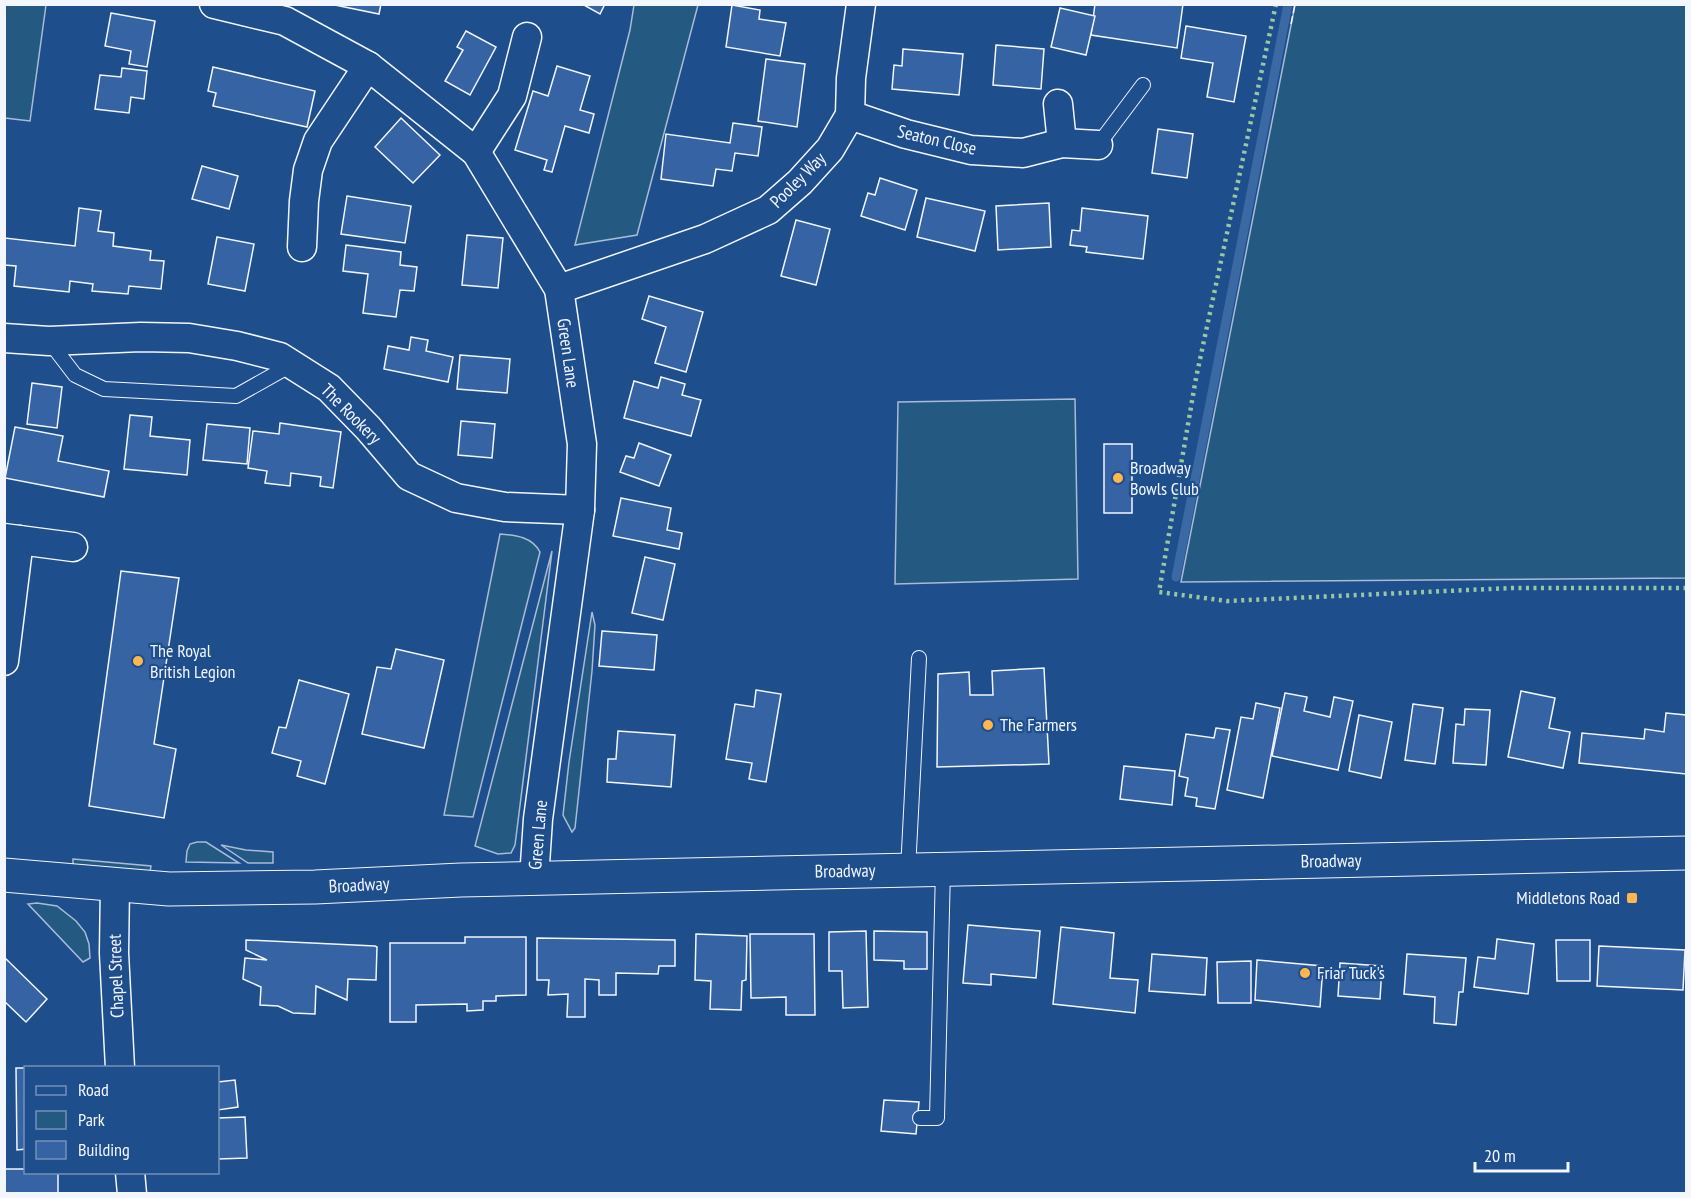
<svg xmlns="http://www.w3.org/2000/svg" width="1691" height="1198" font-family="'PT Sans Narrow',sans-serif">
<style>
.green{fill:#245a82;stroke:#a8bbd7;stroke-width:1.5}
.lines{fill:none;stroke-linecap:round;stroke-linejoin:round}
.stream{stroke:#3b69a3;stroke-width:9}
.building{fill:#3563a3;stroke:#f2f6ff;stroke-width:1.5}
.service-casing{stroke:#f2f6ff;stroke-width:16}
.minor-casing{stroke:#f2f6ff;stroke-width:31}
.secondary-casing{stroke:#f2f6ff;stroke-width:35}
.service{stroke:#1f4e8c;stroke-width:14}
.minor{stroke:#1f4e8c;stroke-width:28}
.secondary{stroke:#1f4e8c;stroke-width:33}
.hedge{stroke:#97c8a6;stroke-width:4.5;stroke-dasharray:3 4.5;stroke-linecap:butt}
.fence{stroke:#f2f6ff;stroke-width:1.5;stroke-dasharray:8 3;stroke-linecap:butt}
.poi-dot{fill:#ffb74d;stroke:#1f4e8c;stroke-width:2}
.labels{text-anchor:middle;stroke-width:4.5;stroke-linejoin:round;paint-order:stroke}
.street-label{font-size:18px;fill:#f2f6ff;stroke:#1f4e8c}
.poi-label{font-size:18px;fill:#f2f6ff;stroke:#1f4e8c;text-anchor:start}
</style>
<rect width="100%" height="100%" fill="#1f4e8c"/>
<!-- green -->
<g class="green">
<path d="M 5,4 L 46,5 L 30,121 L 5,118 Z"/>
<path d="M 634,5 L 698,5 L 637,235 L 575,245 L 630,30 Z"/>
<path d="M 1295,5 L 1686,5 L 1686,578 L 1181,582 Z"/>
<path d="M 1075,399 L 1078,579 L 895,584 L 898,402 Z"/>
<path d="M 500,534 C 516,535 532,537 540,552 L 473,817 L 444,815 Z"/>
<path d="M 552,551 L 515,845 L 511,853 L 498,854 L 475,846 Z"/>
<path d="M 592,612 L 595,625 L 592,671 L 575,828 L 572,832 L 563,815 L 569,762 Z"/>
<path d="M 197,842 L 206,842 L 239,863 L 186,862 L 187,851 L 190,844 Z"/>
<path d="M 221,845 L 246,850 L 273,852 L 273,863 L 248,863 Z"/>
<path d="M 73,859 L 151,866 L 150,872 L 73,867 Z"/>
<path d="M 37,903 L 57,906 L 76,921 L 85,932 L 89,944 L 90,958 L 83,962 L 28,904 Z"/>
</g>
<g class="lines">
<!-- stream -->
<path class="stream" d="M 1176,577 L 1288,4"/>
</g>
<!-- building -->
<g class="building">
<path d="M 330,4 L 381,4 L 379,14 Z"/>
<path d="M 582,4 L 605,4 L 600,14 Z"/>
<path d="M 1095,4 L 1183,4 L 1177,48 L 1091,35 Z"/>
<path d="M 732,5 L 760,10 L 759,19 L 786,23 L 780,56 L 726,47 Z"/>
<path d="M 1060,8 L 1095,16 L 1086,55 L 1051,47 Z"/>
<path d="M 111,13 L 155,21 L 147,67 L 129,64 L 131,51 L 105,46 Z"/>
<path d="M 1186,26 L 1246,36 L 1234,102 L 1207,97 L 1213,63 L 1181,58 Z"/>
<path d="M 466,31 L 496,47 L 470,95 L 445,81 L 463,50 L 457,47 Z"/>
<path d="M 996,45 L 1044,49 L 1041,89 L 993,85 Z"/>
<path d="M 903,49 L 963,54 L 959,95 L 892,89 L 894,65 L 902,66 Z"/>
<path d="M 766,59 L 805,64 L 797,127 L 758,121 Z"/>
<path d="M 557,66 L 590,76 L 580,110 L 594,114 L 589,133 L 565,126 L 552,172 L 544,170 L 547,160 L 515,150 L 533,91 L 548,96 Z"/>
<path d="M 213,67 L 315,91 L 307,127 L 213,106 L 216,93 L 208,91 Z"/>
<path d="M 122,68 L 147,71 L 144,99 L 131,97 L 129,113 L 95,109 L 100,75 L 121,77 Z"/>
<path d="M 401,118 L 440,155 L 413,183 L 375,147 Z"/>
<path d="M 733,123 L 762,127 L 758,156 L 735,153 L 732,171 L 716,169 L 713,186 L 661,179 L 666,134 L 730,143 Z"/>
<path d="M 1158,129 L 1193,134 L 1187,178 L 1152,173 Z"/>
<path d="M 202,166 L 238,176 L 229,209 L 192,199 Z"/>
<path d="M 880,178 L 917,190 L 905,230 L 861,216 L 868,193 L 875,195 Z"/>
<path d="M 347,196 L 411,206 L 405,243 L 341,234 Z"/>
<path d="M 926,198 L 985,211 L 975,251 L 917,237 Z"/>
<path d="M 1049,203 L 1051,247 L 998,250 L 996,206 Z"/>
<path d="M 79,208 L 101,211 L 98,231 L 114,233 L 113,246 L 151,251 L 150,260 L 164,261 L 161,289 L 129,286 L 128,294 L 92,291 L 93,284 L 70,281 L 69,292 L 14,286 L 16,266 L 4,265 L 5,238 L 75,246 Z"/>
<path d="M 1082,208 L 1148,216 L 1143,259 L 1086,252 L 1087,247 L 1070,245 L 1072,230 L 1080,231 Z"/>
<path d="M 796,220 L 830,229 L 816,285 L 781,276 Z"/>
<path d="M 467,235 L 503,238 L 498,288 L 462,285 Z"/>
<path d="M 217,237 L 254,244 L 245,291 L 208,284 Z"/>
<path d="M 346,245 L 401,252 L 400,265 L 417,267 L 414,291 L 400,290 L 396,317 L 363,313 L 368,274 L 343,271 Z"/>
<path d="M 649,296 L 703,312 L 686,372 L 655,363 L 666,327 L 642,319 Z"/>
<path d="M 411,337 L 428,340 L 426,351 L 453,357 L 448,382 L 384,369 L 388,346 L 409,350 Z"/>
<path d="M 460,355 L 510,359 L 507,393 L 457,389 Z"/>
<path d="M 661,377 L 685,384 L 682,395 L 701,400 L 691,436 L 624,418 L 634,381 L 658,388 Z"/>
<path d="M 32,383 L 62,387 L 57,428 L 27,424 Z"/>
<path d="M 130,415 L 152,417 L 150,436 L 190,440 L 187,475 L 124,469 Z"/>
<path d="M 461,421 L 495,424 L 492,458 L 458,455 Z"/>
<path d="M 280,423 L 341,432 L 333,488 L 320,486 L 321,477 L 291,473 L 290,486 L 265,483 L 267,471 L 248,468 L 253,431 L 279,434 Z"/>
<path d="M 207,424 L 250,428 L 247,464 L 203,460 Z"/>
<path d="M 15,427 L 63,436 L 58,461 L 109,471 L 104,497 L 5,478 Z"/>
<path d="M 639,443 L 671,455 L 659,486 L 620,472 L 626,456 L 634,458 Z"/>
<rect x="1104" y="444" width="28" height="69"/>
<path d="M 621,498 L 671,508 L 667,530 L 682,533 L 679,549 L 613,536 Z"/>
<path d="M 645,557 L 675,564 L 663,620 L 632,613 Z"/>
<path d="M 121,571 L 179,578 L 154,744 L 176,749 L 164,818 L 89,806 Z"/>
<path d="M 602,631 L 657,635 L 654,670 L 599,666 Z"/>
<path d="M 396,649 L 444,660 L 424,748 L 362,734 L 377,667 L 391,669 Z"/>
<path d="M 1044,668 L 1049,764 L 937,767 L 938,674 L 969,672 L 970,695 L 993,695 L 992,671 Z"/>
<path d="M 299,680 L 349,694 L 325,784 L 297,776 L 301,761 L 272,753 L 279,727 L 286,728 Z"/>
<path d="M 756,690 L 781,694 L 766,782 L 749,779 L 752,763 L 726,759 L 735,704 L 754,707 Z"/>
<path d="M 1521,691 L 1555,698 L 1549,728 L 1570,732 L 1563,768 L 1508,757 Z"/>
<path d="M 1285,693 L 1307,697 L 1304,711 L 1330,717 L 1334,697 L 1353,701 L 1338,770 L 1272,756 Z"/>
<path d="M 1256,703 L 1280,708 L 1263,798 L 1227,790 L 1241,717 L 1253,719 Z"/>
<path d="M 1413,704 L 1443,708 L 1435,764 L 1405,760 Z"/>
<path d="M 1465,709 L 1490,710 L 1486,765 L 1453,763 L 1456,724 L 1464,725 Z"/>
<path d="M 1666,713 L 1686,715 L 1686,774 L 1579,763 L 1582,733 L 1644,739 L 1645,729 L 1664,732 Z"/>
<path d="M 1359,715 L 1392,722 L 1381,778 L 1349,771 Z"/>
<path d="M 1216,728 L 1230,730 L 1215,809 L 1196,806 L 1197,798 L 1185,796 L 1188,778 L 1179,776 L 1186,734 L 1214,738 Z"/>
<path d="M 618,731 L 675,735 L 671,787 L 607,782 L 608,759 L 616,759 Z"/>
<path d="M 1124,766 L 1175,771 L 1172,805 L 1120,799 Z"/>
<path d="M 968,925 L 1040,931 L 1036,978 L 991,974 L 991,985 L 963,983 Z"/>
<path d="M 1061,927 L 1114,933 L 1110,978 L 1138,980 L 1135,1013 L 1053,1004 Z"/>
<path d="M 866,931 L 868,1007 L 843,1008 L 842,971 L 829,971 L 829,932 Z"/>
<path d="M 874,931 L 927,932 L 927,969 L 904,969 L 904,961 L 874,960 Z"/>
<path d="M 696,934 L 747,936 L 746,980 L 742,981 L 741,1010 L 710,1009 L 711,981 L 695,980 Z"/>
<path d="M 750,934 L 814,934 L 815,1015 L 786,1015 L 786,997 L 751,998 Z"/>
<path d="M 465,937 L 526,937 L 526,995 L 496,996 L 496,1001 L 483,1001 L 483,1010 L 467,1011 L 467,1004 L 416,1005 L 416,1022 L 390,1022 L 390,943 L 465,943 Z"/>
<path d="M 537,938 L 675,940 L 675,966 L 659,966 L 658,974 L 616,973 L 616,995 L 599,995 L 599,980 L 585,979 L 585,1017 L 567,1017 L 568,994 L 548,995 L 549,980 L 537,980 Z"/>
<path d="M 1497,939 L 1534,944 L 1528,994 L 1474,987 L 1478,957 L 1495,959 Z"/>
<path d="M 246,940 L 375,946 L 377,947 L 376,980 L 348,979 L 347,1000 L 316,986 L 315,1014 L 293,1013 L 278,1006 L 260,1005 L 261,987 L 243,979 L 245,958 L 267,960 L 246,950 Z"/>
<path d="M 1556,940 L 1590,940 L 1590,981 L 1557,981 Z"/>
<path d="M 1599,946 L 1685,950 L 1683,990 L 1597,986 Z"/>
<path d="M 1152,954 L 1207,958 L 1205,995 L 1149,991 Z"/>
<path d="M 1407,954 L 1466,958 L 1463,992 L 1459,992 L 1456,1025 L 1434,1023 L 1435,997 L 1404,994 Z"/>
<path d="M 4,957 L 47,999 L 26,1022 L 4,1001 Z"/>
<path d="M 1257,960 L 1323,966 L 1320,1007 L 1255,1000 Z"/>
<path d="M 1251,961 L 1251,1003 L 1218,1003 L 1217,962 Z"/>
<path d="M 1340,963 L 1382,966 L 1380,999 L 1338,996 Z"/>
<path d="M 16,1068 L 26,1068 L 26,1149 L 17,1150 Z"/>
<path d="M 235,1080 L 238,1107 L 218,1110 L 218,1082 Z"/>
<path d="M 884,1100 L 919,1102 L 916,1134 L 881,1131 Z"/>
<path d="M 245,1117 L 247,1158 L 218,1159 L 218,1118 Z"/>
<path d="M 4,1169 L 26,1169 L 26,1172 L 58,1172 L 58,1194 L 4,1194 Z"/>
</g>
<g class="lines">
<!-- service casing -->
<g class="service-casing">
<g id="service">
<path d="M 1098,145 L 1143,85"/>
<path d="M 49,341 L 75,375 L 104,389 L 236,396 L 293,364"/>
<path d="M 908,870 L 919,658"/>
<path d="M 920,1118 L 937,1118 L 943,869"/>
</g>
</g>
<!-- minor casing -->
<g class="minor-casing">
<g id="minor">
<path d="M 214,4 L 285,21 L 368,66 L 476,152 L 559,289 L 582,444 L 580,510 L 538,819 L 534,879"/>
<path d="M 1058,104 L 1062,143"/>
<path d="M 850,115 L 906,134 L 971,150 L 1023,153 L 1062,143 L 1098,145"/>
<path d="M 476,152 L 512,96 L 527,37"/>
<path d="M 302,247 L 304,201 L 308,170 L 318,141 L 368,66"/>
<path d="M 559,289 L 705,239 L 768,210 L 800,182 L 830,149 L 850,115 L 851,78 L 861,4"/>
<path d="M 4,338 L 49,341 L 141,337 L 189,338 L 237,346 L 280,357 L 329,388 L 368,428 L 409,476 L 456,498 L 505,507 L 580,510"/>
<path d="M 4,538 L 73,547"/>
<path d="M 4,661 L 19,540"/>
<path d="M 115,884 L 114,953 L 120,1068"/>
<path d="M 130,1172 L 132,1194"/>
</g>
</g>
<!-- secondary casing -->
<g class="secondary-casing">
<path id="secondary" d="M 4,875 L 169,889 L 315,887 L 461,880 L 1686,853"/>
</g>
<!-- service -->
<use href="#service" class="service"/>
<!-- minor -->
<use href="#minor" class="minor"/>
<!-- secondary -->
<use href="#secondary" class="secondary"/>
<!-- hedge -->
<path class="hedge" d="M 1276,4 L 1196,378 L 1159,592 L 1227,601 L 1512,588 L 1686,588"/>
<!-- fence -->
<path class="fence" d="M 1291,24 L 1295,4"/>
</g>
<!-- markers -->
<g class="poi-dot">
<circle cx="1118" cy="478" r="6"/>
<circle cx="138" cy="661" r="6"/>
<circle cx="988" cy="725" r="6"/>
<rect x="1626" y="892" width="12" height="12" rx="3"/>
<circle cx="1305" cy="973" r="6"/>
</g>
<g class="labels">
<!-- street labels -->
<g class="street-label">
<text transform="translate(937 140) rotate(13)" y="6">Seaton Close</text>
<text transform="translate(798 180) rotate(-45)" y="6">Pooley Way</text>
<text transform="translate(568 353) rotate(82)" y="6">Green Lane</text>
<text transform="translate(351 414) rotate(45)" y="6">The Rookery</text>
<text transform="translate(538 835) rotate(-85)" y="6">Green Lane</text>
<text transform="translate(1331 861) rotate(-1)" y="6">Broadway</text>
<text transform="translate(845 871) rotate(-1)" y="6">Broadway</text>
<text transform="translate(359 885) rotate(-3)" y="6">Broadway</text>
<text transform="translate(116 976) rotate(-92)" y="6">Chapel Street</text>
</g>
<!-- poi labels -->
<g class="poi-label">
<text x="1130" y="474">Broadway<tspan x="1130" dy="21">Bowls Club</tspan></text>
<text x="150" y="657">The Royal<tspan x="150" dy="21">British Legion</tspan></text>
<text x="1000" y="731">The Farmers</text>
<text x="1620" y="904" text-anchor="end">Middletons Road</text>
<text x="1317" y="979">Friar Tuck's</text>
</g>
</g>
<!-- border -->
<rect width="1691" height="1198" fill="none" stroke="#f2f6ff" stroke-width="12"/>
<!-- legend -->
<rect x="24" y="1066" width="195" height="108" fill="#1f4e8c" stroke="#7391ba" stroke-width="1.5"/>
<rect x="36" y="1086" width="30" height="9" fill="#1f4e8c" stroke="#7391ba" stroke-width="1.5"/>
<text x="78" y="1096" font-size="18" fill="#f2f6ff">Road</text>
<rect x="36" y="1111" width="30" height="18" fill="#245a82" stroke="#7391ba" stroke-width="1.5"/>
<text x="78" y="1126" font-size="18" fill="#f2f6ff">Park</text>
<rect x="36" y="1141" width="30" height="18" fill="#3563a3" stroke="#7391ba" stroke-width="1.5"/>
<text x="78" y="1156" font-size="18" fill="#f2f6ff">Building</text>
<!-- scale -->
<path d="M1475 1162v9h93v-9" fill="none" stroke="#f2f6ff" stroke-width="3"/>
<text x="1484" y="1162" font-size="18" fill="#f2f6ff" stroke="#1f4e8c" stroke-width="4.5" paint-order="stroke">20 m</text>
</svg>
